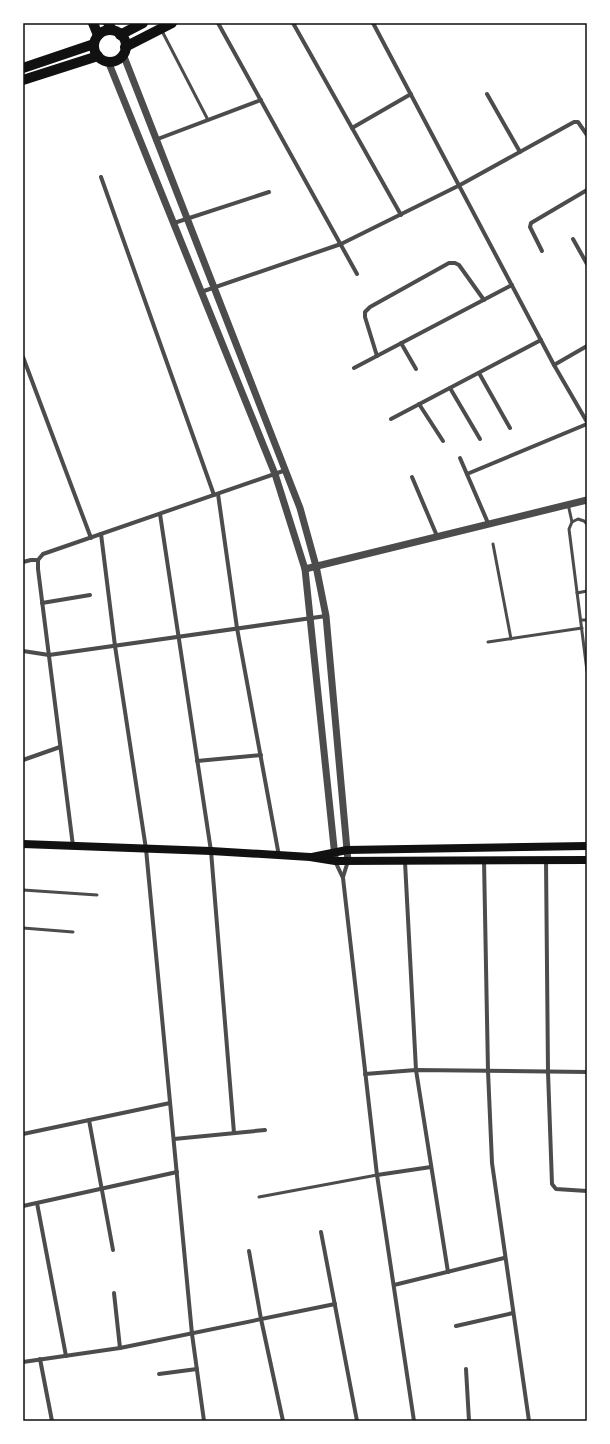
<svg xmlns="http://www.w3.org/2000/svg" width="610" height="1444" font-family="'Varela Round',sans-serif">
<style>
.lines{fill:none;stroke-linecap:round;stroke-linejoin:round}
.service{stroke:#4c4c4c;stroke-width:3}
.minor{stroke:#4c4c4c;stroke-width:4}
.tertiary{stroke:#4c4c4c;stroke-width:7}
.secondary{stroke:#111;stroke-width:8}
.primary{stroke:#111;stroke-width:10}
.trunk{stroke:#111;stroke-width:10}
.neatline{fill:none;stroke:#111;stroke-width:1.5}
</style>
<rect width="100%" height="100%" fill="#fff"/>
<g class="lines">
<!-- service -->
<g class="service">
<path d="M 162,31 L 208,120"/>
<path d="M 568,504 L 572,522"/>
<path d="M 587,524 L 584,521 L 578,519 L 572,522 L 569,529 L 587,671"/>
<path d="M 493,544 L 511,639"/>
<path d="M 577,593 L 587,591"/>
<path d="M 581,620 L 587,620"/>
<path d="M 488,642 L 582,628"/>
<path d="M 23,890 L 97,895"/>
<path d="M 23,928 L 73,932"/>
<path d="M 259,1197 L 377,1175"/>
</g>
<!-- minor -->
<g class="minor">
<path d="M 218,23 L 357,274"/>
<path d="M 293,23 L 401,215"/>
<path d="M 373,23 L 554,365 L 587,422"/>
<path d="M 487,94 L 520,152"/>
<path d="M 352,128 L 411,94"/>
<path d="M 155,140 L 261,100"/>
<path d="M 101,177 L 214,495"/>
<path d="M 174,223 L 269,192"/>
<path d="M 573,239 L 587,264"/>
<path d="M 542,251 L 530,227 L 531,223 L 587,190"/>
<path d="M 201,292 L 341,244 L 460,185 L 574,122 L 578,122 L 587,135"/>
<path d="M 401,343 L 416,369"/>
<path d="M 377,356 L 365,317 L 365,312 L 370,307 L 449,263 L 455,263 L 459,265 L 484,300"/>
<path d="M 23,357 L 91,538"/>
<path d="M 554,365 L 587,346"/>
<path d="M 354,368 L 512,285"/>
<path d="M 479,373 L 510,428"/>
<path d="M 450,388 L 480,439"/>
<path d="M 419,404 L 443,441"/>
<path d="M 391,419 L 541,340"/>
<path d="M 460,458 L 488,523"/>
<path d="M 467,474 L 587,424"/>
<path d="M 412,477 L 437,536"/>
<path d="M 218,494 L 237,628 L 279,856"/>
<path d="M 160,514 L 211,851 L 234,1133"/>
<path d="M 101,534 L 115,646 L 146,849 L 192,1334 L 204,1421"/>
<path d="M 23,562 L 31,560 L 38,560"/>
<path d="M 42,603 L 90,595"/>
<path d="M 23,651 L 49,655 L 326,616"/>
<path d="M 23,760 L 60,747"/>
<path d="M 197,761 L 261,755"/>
<path d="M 73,846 L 38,569 L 38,560 L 43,554 L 286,470"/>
<path d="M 484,860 L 488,1071 L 492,1163 L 529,1421"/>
<path d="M 546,860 L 548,1072 L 552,1184 L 556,1189 L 587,1191"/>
<path d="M 335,861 L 343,878 L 377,1175 L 414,1421"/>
<path d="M 405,862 L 416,1070 L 448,1272"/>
<path d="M 343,877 L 348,861"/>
<path d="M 365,1074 L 416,1070 L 587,1072"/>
<path d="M 89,1120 L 113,1250"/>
<path d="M 23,1134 L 170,1103"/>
<path d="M 174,1139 L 265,1130"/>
<path d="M 377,1175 L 431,1167"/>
<path d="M 37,1203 L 66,1356"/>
<path d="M 23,1206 L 177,1172"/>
<path d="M 321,1232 L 357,1421"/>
<path d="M 249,1251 L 261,1319 L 283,1421"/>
<path d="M 394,1285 L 504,1258"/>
<path d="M 114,1293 L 120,1348"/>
<path d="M 456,1326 L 513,1313"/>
<path d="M 40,1359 L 52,1421"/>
<path d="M 23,1362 L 120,1348 L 335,1304"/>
<path d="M 466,1369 L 469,1421"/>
<path d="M 159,1374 L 197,1369"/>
</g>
<!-- tertiary -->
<g class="tertiary">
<path d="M 123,54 L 300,508 L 316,566 L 326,616 L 348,861"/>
<path d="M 108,61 L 275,474 L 305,569 L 335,857"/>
<path d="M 305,569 L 587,500"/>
</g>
<!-- secondary -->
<g class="secondary">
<path d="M 23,844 L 211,851 L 310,857 L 335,861 L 587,860"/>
<path d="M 312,857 L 347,850 L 587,846"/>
</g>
<!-- primary -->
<g class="primary">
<path d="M 93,23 L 98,35"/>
<path d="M 108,23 L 112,30"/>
</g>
<!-- trunk -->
<g class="trunk">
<circle cx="110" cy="46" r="16"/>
<path d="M 120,35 L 143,23"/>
<path d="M 125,47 L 172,23"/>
<path d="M 23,68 L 94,44"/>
<path d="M 23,80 L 98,56"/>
</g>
</g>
<!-- border -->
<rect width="610" height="1444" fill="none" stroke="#ffffff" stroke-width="48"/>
<rect x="24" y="24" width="562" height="1396" class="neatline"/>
</svg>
